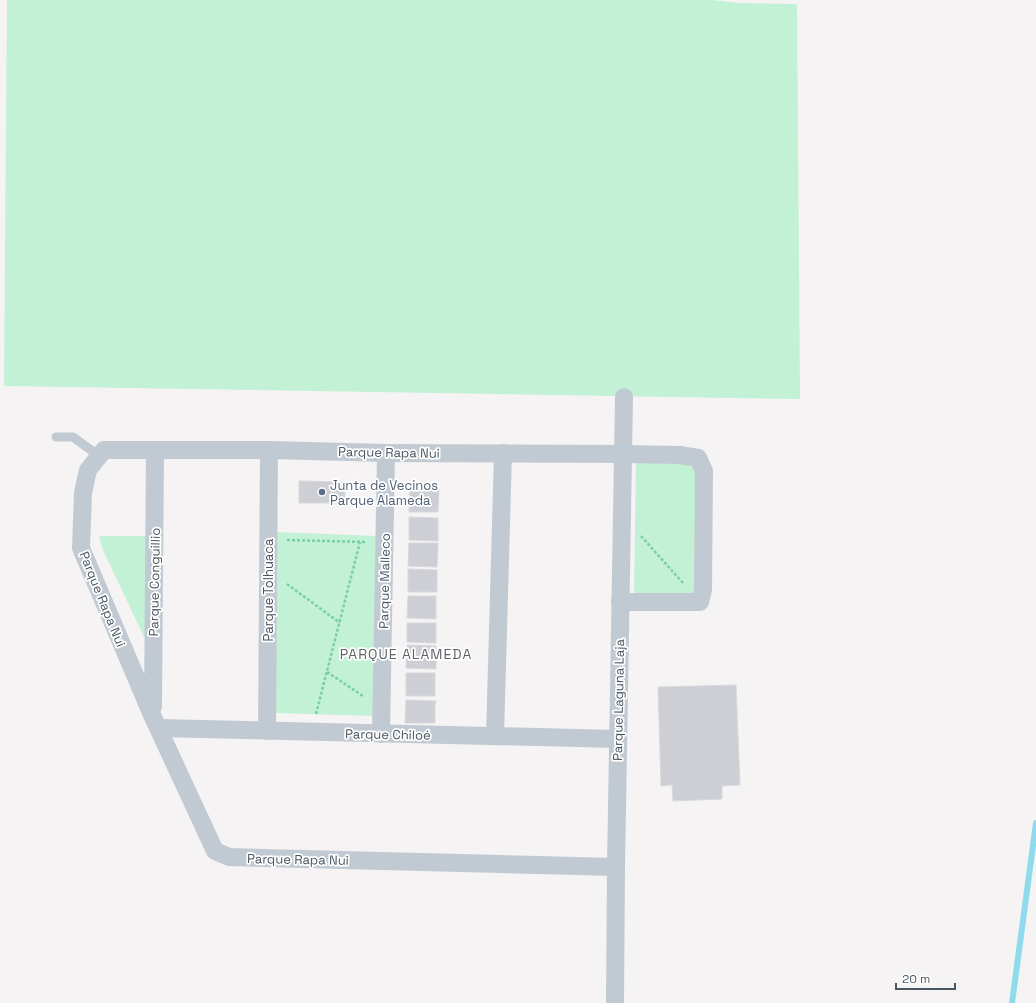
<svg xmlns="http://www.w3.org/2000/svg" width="1036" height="1003" font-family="'Space Grotesk',sans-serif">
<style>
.green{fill:#c3f1d5}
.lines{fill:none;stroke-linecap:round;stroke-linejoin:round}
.stream{stroke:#90daee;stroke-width:6}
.building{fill:#cdcfd5;stroke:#d7d9de}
.path{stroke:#7ad0a6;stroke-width:2.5;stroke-dasharray:3 2;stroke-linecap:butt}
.service{stroke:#c1cad2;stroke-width:9}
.minor{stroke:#c1cad2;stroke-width:18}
.service-dot{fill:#5c6f8a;stroke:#fff;stroke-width:1.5}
.labels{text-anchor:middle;stroke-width:3.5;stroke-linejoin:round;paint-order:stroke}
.street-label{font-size:13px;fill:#4a5661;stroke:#fff}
.service-label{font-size:13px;fill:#4e5e75;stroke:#fff;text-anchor:start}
.neighbourhood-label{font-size:14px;letter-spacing:1px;fill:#5f6368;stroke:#fff}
</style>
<rect width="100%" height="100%" fill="#f5f3f3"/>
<!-- green -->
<g class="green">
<path d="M 7,0 L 712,0 L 738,3 L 797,4 L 800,399 L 4,386 Z"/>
<path d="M 636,460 L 693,463 L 696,472 L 695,591 L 692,596 L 634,599 Z"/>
<path d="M 276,532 L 378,536 L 376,716 L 274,713 Z"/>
<path d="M 99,536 L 147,536 L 145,639 L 102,548 Z"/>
</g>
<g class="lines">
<!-- stream -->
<path class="stream" d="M 1012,1003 L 1036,823"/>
</g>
<!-- building -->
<g class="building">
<path d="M 299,481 L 345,482 L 345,503 L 299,503 Z"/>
<path d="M 410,490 L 439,490 L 438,512 L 409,512 Z"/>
<path d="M 409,517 L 438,518 L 438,541 L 409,540 Z"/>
<path d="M 409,543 L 438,543 L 437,567 L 408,566 Z"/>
<path d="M 408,569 L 437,570 L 437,592 L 408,592 Z"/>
<path d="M 408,596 L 436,596 L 436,619 L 407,618 Z"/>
<path d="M 407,623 L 436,623 L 436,643 L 407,642 Z"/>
<path d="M 407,645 L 436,646 L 436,669 L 406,668 Z"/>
<rect x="406" y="673" width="29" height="23"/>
<path d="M 736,685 L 740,785 L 722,786 L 722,799 L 673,801 L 672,785 L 661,786 L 658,687 Z"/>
<path d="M 406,700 L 436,701 L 435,705 L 435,723 L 405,723 Z"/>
</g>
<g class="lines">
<!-- path -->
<g class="path">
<path d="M 641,536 L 683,583"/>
<path d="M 287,540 L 366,542"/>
<path d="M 287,584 L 340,623"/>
<path d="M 327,672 L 363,696"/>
<path d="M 316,714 L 360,542"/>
</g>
<!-- service -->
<path class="service" d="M 56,437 L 73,437 L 99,456"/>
<!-- minor -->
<g class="minor">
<path d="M 153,707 L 155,450"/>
<path d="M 159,728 L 618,739"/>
<path d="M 267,731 L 269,450"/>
<path d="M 381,734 L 386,453"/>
<path d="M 495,736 L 503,453"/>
<path d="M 616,867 L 229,857 L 215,851 L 152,715 L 81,548 L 83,493 L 88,470 L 104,450 L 269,450 L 386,453 L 623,454 L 680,455 L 698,458 L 704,471 L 703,590 L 700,602 L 620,602"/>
<path d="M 615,1003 L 616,867 L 624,397"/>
</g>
</g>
<!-- markers -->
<circle class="service-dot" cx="322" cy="492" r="4"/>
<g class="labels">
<!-- street labels -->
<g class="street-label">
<text transform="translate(389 452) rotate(1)" y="5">Parque Rapa Nui</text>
<text transform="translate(384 581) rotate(-89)" y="5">Parque Malleco</text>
<text transform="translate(154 582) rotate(-89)" y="5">Parque Conguillio</text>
<text transform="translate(268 590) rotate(-90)" y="5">Parque Tolhuaca</text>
<text transform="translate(103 599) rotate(68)" y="5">Parque Rapa Nui</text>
<text transform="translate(618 700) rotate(-89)" y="5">Parque Laguna Laja</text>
<text transform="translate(388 734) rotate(1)" y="5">Parque Chiloé</text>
<text transform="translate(298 859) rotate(1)" y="5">Parque Rapa Nui</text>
</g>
<!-- service labels -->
<g class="service-label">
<text x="330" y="490">Junta de Vecinos<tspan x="330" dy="15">Parque Alameda</tspan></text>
</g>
<!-- neighbourhood labels -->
<g class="neighbourhood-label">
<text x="406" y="659">PARQUE ALAMEDA</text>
</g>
</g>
<!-- scale -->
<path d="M896 983v6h59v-6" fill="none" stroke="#4a5661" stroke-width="2"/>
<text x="902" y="983" font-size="12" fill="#4a5661" stroke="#ffffff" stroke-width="3" paint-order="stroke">20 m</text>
</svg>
